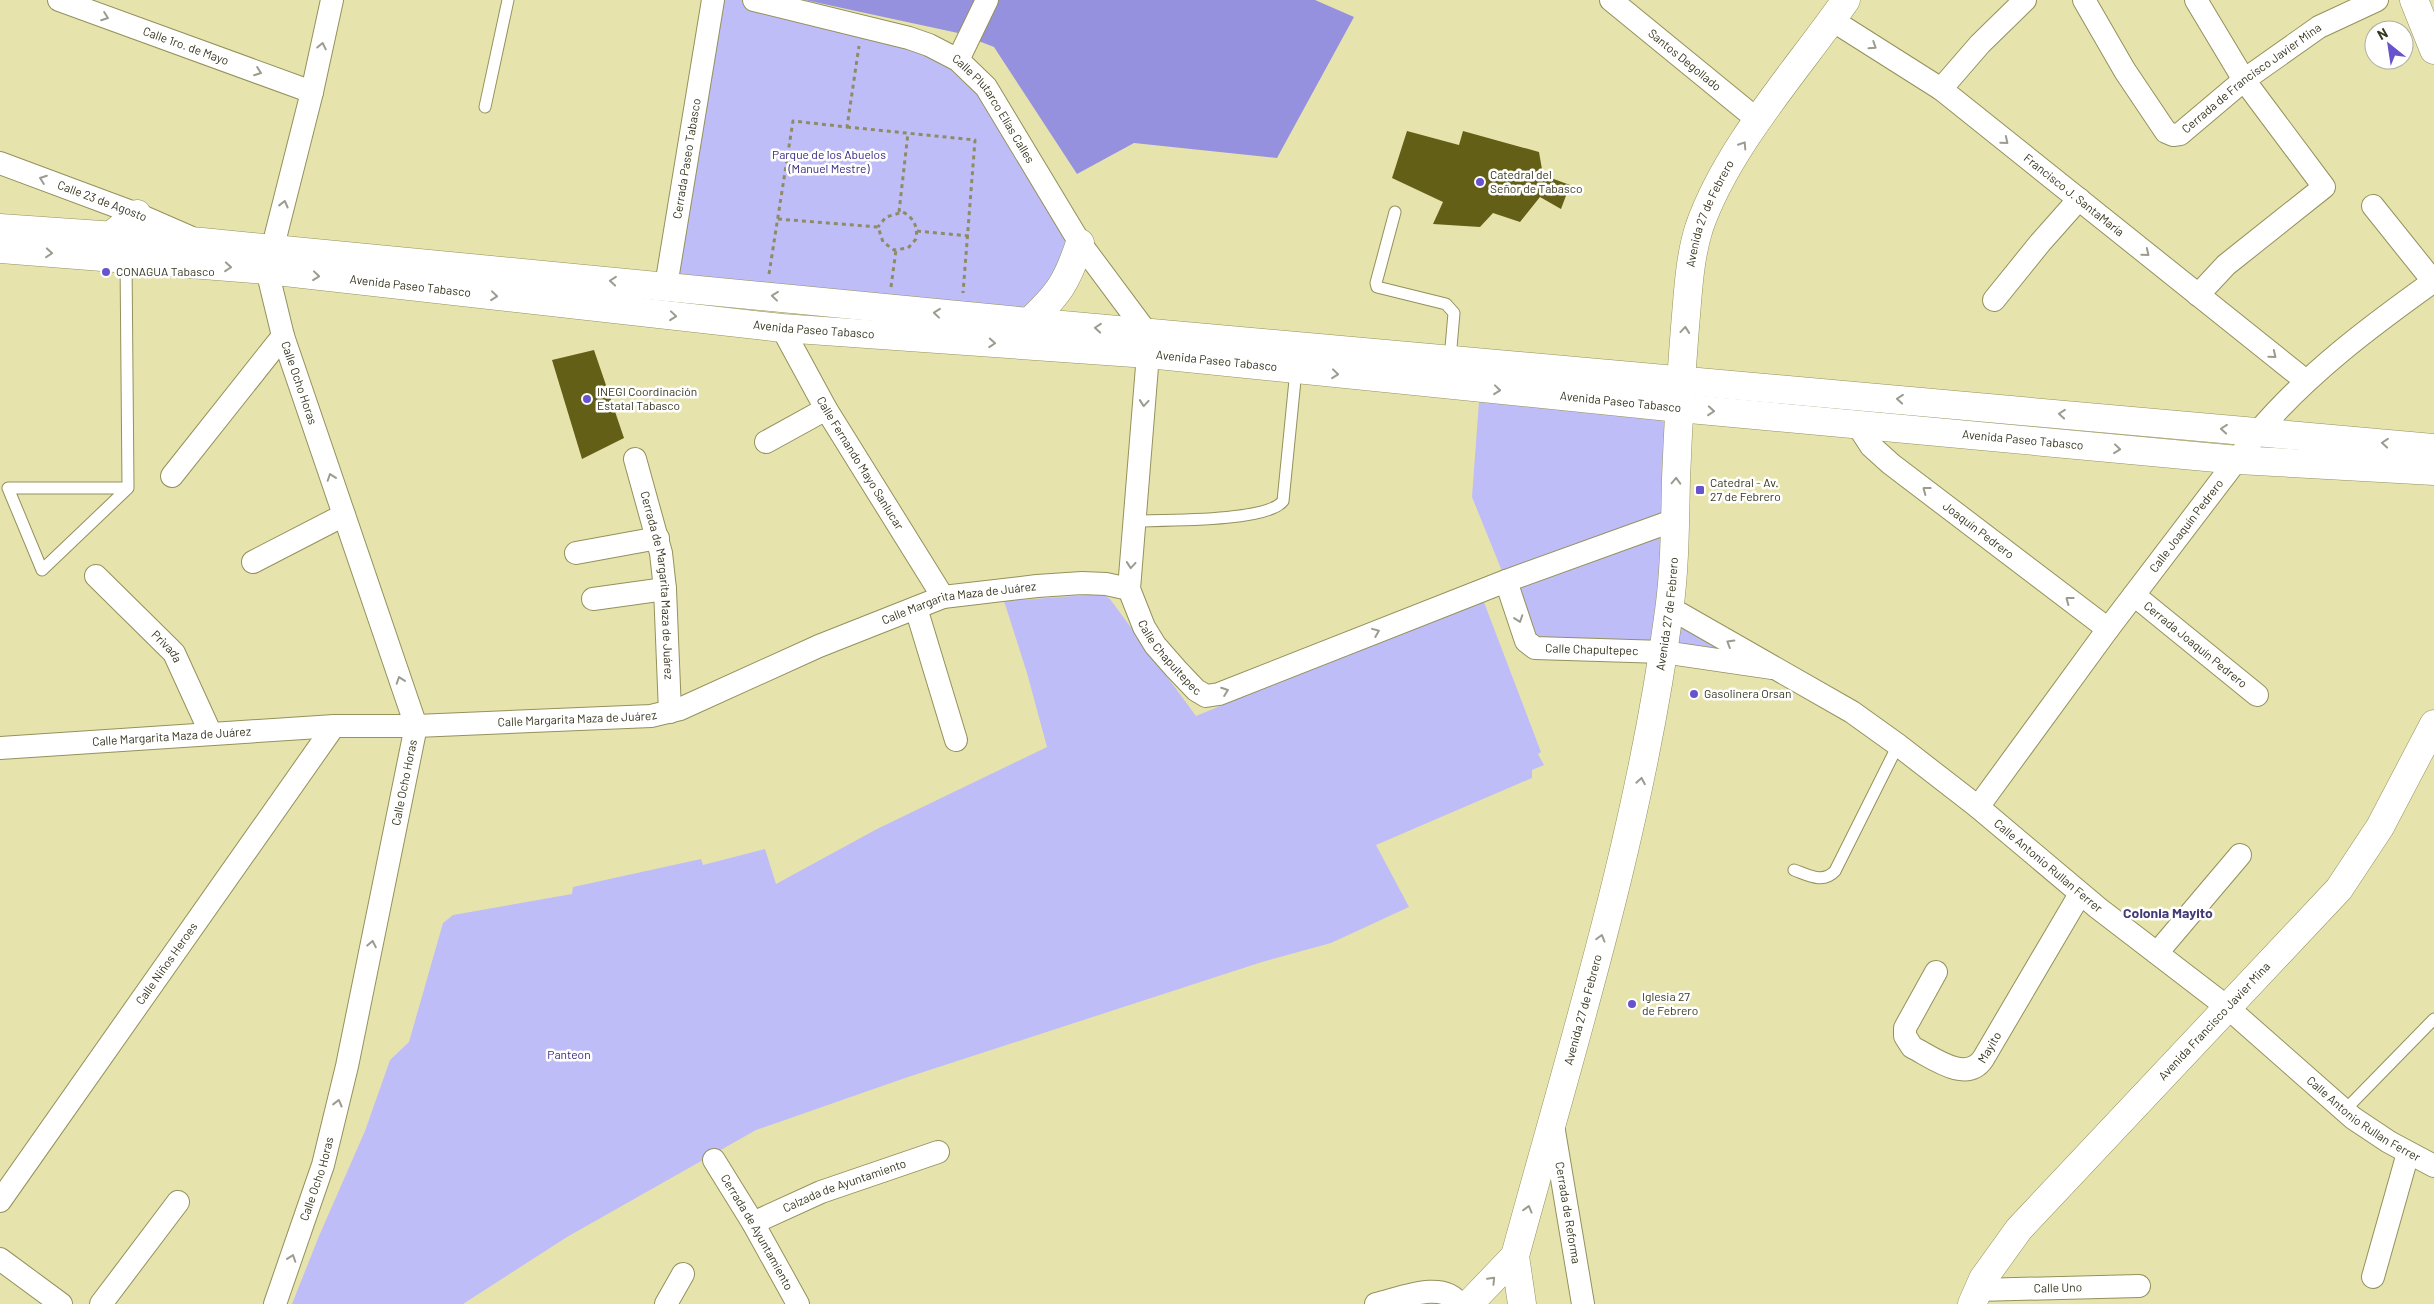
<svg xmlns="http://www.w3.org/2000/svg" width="2434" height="1304" font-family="Barlow,sans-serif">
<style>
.green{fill:#bebdf8}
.forest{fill:#9591de}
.building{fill:#645f17}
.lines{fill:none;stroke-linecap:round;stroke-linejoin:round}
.lane-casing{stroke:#94915c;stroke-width:13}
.street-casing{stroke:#94915c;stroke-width:24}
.secondary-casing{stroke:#94915c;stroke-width:29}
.path{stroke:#8e8c65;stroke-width:3;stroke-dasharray:4 4;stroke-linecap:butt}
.lane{stroke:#fff;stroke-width:11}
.street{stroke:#fff;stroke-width:22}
.secondary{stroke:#fff;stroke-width:28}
.oneway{stroke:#9c9b90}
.poi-dot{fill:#6753cd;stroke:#fff;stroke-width:2}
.labels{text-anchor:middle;stroke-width:5;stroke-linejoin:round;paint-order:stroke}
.street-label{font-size:12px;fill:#383721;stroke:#fff}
.park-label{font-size:12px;fill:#38267f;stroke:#fff}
.poi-label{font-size:12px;fill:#383721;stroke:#fff;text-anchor:start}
.neighbourhood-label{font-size:14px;font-weight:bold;fill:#423b78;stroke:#fff}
</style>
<rect width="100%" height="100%" fill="#e6e4ac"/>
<!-- green -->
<g class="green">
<path d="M 713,0 L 752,0 L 958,60 L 1080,243 L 1029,322 L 666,286 Z"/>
<path d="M 1480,388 L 1679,408 L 1670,608 L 1772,668 L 1544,650 L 1506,581 L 1472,497 Z"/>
<path d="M 1102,594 L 1110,599 L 1196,716 L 1482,597 L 1541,752 L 1538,754 L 1544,765 L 1532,770 L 1532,778 L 1376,845 L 1409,907 L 1331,943 L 1262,962 L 908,1077 L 756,1130 L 567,1237 L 463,1304 L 292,1304 L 319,1236 L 365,1131 L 390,1060 L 409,1042 L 443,923 L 453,915 L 572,894 L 573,887 L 701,859 L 703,865 L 765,849 L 776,884 L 877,829 L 1047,747 L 1027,673 L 1004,601 Z"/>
</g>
<!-- forest -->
<path class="forest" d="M 805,0 L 1315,0 L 1354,17 L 1277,158 L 1134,143 L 1077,174 L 994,47 L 958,33 Z"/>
<!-- building -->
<g class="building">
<path d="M 1407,131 L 1459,145 L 1463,131 L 1539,152 L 1543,175 L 1570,185 L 1561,209 L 1540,197 L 1520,222 L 1493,213 L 1480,227 L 1433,224 L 1443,202 L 1392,178 Z"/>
<path d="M 594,350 L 624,438 L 582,459 L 552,360 Z"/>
</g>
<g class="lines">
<!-- lane casing -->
<g class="lane-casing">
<g id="lane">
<path d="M 485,107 L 508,0"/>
<path d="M 1395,212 L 1376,283 L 1377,287 L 1446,304 L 1454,313 L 1450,359"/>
<path d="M 126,259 L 128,488 L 42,570 L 8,488 L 128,488"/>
<path d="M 1134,521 C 1164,520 1267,522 1283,501 L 1296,370"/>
<path d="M 1794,870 C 1808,875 1823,884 1835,871 L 1898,745"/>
<path d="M 2345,1110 L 2434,1019"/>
</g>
</g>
<!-- street casing -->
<g class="street-casing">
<g id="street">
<path id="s1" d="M 59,0 L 312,92"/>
<path id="s2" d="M 754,0 L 909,38 L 929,45 L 958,60 L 986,87 L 1080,243 L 1147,333 L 1148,354 L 1129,589 L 1144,627 L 1155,645 L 1176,669 L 1196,690 L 1206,696 L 1219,694 L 1506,581 L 1526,641 L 1535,648 L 1663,652 L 1772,668"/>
<path id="s3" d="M 1611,0 L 1759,121"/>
<path id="s4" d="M 2084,0 L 2125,71 L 2166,132 L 2173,135 L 2180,134 L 2244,80 L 2319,27 L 2377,0"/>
<path d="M 2196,0 L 2244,80 L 2324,187 L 2226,265 L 2198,295"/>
<path id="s5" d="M 1832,20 L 1941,89 L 2306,381"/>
<path d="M 958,60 L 987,0"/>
<path d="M 1941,89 L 1980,44 L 2025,0"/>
<path id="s6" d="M 0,163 L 137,214 L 192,238"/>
<path d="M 2373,206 L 2433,281"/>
<path id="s7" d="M 666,286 L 713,0"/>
<path d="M 1994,300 L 2040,243 L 2079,199"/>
<path id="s8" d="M 782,328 L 826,409 L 943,597"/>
<path id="s9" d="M 1856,423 L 1871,446 L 1891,464 L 2108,629"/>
<path d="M 766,442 L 826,409"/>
<path id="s10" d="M 635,459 L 661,553 L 665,589 L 670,712"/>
<path d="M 172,476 L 283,336"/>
<path d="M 576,553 L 658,538"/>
<path d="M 253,562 L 344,515"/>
<path id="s11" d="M 96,576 L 174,653 L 211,734"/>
<path d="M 1506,581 L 1675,520"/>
<path id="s12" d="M 2134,595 L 2257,695"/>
<path d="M 593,599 L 665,589"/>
<path d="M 916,608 L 956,740"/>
<path id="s13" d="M 1670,608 L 1852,712 L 1898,745 L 1978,807 L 2098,908 L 2227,1007 L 2353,1118 L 2389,1142 L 2434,1166"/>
<path id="s14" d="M 0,748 L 334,726 L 416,726 L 651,716 L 680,709 L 819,646 L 943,597 L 1037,586 L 1082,583 L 1106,584 L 1129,589"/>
<path id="s15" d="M 1978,807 L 2108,629 L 2258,432 C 2308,373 2371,326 2434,281"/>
<path d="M 2157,953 L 2240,855"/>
<path id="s16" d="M 1936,972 L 1905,1028 L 1905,1036 L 1912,1047 C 1932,1057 1966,1084 1983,1059 L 2080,894"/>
<path id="s17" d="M 1553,1125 L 1583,1304"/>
<path id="s18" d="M 714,1160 L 753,1223 L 798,1304"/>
<path id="s19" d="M 0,1201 L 334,726"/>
<path id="s20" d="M 753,1223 L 821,1192 L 938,1152"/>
<path d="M 0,1259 L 61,1304"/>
<path d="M 2373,1277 L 2408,1153"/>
<path id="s21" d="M 1977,1290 L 2139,1286"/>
<path d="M 101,1304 L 178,1202"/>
<path id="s22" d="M 275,1304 L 323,1165 L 347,1066 L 416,726 L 283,336 L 267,270 L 312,92 L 332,0"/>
<path d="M 666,1304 L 683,1274"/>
<path d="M 1376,1304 C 1399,1299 1443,1279 1459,1304"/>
</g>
</g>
<!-- secondary casing -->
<g class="secondary-casing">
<g id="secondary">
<path d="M 2414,0 L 2434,50"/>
<path d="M 0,228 L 202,242 L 1029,322 L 2434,448"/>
<path d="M 109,237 L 137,214"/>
<path id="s23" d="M 0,249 L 267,270 L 782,328 L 1148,354 L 1679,408 L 2238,460 L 2434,471"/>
<path d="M 1029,322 C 1059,294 1067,282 1080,243"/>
<path d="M 1469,1304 L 1515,1256"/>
<path id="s24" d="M 1522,1304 L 1515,1256 C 1573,1043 1640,831 1669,611 C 1675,568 1675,523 1676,479 C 1678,428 1681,377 1685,327 C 1688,294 1689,260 1699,228 C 1727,147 1797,70 1846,0"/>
<path id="s25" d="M 1972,1304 L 1983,1279 L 2019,1229 L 2339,889 L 2380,827 L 2434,724"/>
</g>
</g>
<!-- path -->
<g class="path">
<path d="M 847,127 L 975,140 L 963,293"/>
<path d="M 899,212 L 908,133"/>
<path d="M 778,219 L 878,227 L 883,242 L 894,250 L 908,248 L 916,239 C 918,227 914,218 903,212 L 886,217 L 878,227"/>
<path d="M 917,231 L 969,236"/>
<path d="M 769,274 L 793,121 L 847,127 L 859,46"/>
<path d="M 891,287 L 896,250"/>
</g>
<!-- lane -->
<use href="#lane" class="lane"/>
<!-- street -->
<use href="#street" class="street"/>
<!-- secondary -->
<use href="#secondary" class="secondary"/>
</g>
<!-- one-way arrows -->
<defs><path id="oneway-chevron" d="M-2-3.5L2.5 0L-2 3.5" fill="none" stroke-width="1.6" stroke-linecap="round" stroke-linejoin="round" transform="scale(1.25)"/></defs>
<g class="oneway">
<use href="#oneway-chevron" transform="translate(105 17) rotate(20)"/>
<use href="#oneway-chevron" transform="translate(322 46) rotate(-78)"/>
<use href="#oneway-chevron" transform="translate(1873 46) rotate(33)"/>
<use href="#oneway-chevron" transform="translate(258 72) rotate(20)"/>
<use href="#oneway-chevron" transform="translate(2005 141) rotate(39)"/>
<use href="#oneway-chevron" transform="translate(1743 145) rotate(-57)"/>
<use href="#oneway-chevron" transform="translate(43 179) rotate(-160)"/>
<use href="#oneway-chevron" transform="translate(284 204) rotate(-76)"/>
<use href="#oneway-chevron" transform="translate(49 253) rotate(5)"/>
<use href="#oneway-chevron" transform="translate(2146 253) rotate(39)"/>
<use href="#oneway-chevron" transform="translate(228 267) rotate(5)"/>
<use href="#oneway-chevron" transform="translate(316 276) rotate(6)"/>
<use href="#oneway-chevron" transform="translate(613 281) rotate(-175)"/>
<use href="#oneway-chevron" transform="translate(494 296) rotate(6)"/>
<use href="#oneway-chevron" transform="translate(775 296) rotate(-174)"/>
<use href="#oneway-chevron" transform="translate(937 313) rotate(-174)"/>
<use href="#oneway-chevron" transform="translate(673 316) rotate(6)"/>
<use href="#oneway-chevron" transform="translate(1098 328) rotate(-175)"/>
<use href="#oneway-chevron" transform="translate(1685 330) rotate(-85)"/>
<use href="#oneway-chevron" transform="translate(992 343) rotate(4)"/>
<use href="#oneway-chevron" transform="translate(2273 355) rotate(39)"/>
<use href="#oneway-chevron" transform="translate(1335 374) rotate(6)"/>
<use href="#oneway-chevron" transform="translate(1497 390) rotate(6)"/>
<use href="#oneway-chevron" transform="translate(1900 399) rotate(-175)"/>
<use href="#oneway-chevron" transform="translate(1144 403) rotate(95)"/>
<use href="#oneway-chevron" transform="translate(1711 411) rotate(5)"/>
<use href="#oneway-chevron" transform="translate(2062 414) rotate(-175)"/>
<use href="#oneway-chevron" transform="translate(2224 429) rotate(-175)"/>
<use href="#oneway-chevron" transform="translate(2385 443) rotate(-175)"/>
<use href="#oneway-chevron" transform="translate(2117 449) rotate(6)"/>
<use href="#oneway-chevron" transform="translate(331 477) rotate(-109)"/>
<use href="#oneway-chevron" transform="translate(1676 481) rotate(-88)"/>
<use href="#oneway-chevron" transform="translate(1926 490) rotate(-143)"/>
<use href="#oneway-chevron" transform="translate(1131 565) rotate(95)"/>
<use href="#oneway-chevron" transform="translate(2069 600) rotate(-143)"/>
<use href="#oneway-chevron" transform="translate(1519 619) rotate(71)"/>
<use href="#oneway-chevron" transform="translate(1376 632) rotate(-22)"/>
<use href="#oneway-chevron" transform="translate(1730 643) rotate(-149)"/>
<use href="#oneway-chevron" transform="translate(400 680) rotate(-109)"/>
<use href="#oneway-chevron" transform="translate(1225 691) rotate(-20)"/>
<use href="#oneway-chevron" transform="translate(1641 781) rotate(-80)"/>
<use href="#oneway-chevron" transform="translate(1601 938) rotate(-74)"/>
<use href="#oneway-chevron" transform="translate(372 944) rotate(-79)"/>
<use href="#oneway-chevron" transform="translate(338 1103) rotate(-76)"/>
<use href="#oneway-chevron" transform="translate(1528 1209) rotate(-75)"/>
<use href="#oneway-chevron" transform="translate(292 1258) rotate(-71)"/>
<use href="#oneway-chevron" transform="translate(1492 1280) rotate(-46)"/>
</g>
<!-- markers -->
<g class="poi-dot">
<circle cx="1480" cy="182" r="5"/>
<circle cx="106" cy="272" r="5"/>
<circle cx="587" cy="399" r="5"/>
<rect x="1695" y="485" width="10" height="10" rx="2.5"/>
<circle cx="1694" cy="694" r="5"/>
<circle cx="1632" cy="1004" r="5"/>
</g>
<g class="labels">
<!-- street labels -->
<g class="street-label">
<text dy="4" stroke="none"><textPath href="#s1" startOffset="135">Calle 1ro. de Mayo</textPath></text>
<text dy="4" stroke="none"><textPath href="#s3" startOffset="95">Santos Degollado</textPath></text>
<text dy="4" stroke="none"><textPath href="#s4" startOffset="261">Cerrada de Francisco Javier Mina</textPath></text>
<text dy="4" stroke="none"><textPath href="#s2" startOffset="274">Calle Plutarco Elías Calles</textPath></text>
<text dy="4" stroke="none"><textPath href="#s7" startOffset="129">Cerrada Paseo Tabasco</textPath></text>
<text dy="4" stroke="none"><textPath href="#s5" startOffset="299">Francisco J. SantaMaría</textPath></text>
<text dy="4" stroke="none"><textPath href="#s6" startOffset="109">Calle 23 de Agosto</textPath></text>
<text dy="4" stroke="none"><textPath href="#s24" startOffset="1114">Avenida 27 de Febrero</textPath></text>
<text dy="4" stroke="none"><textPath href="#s23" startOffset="412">Avenida Paseo Tabasco</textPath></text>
<text dy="4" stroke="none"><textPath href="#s23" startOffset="818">Avenida Paseo Tabasco</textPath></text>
<text dy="4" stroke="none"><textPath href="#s23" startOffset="1222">Avenida Paseo Tabasco</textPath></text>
<text transform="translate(299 383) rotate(71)" y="4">Calle Ocho Horas</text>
<text dy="4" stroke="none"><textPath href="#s23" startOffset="1628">Avenida Paseo Tabasco</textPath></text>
<text dy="4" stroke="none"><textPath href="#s23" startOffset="2032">Avenida Paseo Tabasco</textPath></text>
<text dy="4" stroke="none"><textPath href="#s8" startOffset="156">Calle Fernando Mayo Sanlucar</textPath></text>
<text dy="4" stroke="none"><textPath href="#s15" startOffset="350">Calle Joaquín Pedrero</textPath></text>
<text dy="4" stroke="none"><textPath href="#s9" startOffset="164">Joaquín Pedrero</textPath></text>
<text dy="4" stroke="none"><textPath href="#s10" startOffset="129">Cerrada de Margarita Maza de Juárez</textPath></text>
<text dy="4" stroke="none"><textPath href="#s14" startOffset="982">Calle Margarita Maza de Juárez</textPath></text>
<text dy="4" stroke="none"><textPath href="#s24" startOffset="709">Avenida 27 de Febrero</textPath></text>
<text dy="4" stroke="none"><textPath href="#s12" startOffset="79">Cerrada Joaquín Pedrero</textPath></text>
<text dy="4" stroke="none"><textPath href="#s11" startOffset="100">Privada</textPath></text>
<text dy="4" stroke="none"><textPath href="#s2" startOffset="1391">Calle Chapultepec</textPath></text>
<text dy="4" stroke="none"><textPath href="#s2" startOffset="884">Calle Chapultepec</textPath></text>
<text dy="4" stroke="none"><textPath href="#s14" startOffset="578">Calle Margarita Maza de Juárez</textPath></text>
<text dy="4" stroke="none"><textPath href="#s14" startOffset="172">Calle Margarita Maza de Juárez</textPath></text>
<text dy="4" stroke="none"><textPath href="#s22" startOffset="538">Calle Ocho Horas</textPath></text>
<text dy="4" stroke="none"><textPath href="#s13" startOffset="459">Calle Antonio Rullan Ferrer</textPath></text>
<text dy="4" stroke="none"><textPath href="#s19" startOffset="290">Calle Niños Heroes</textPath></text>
<text dy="4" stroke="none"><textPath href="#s24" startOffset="304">Avenida 27 de Febrero</textPath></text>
<text dy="4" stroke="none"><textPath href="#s25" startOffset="374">Avenida Francisco Javier Mina</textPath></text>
<text dy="4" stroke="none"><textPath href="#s16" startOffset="178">Mayito</textPath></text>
<text dy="4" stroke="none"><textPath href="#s13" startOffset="864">Calle Antonio Rullan Ferrer</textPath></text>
<text dy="4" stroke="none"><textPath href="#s22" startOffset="132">Calle Ocho Horas</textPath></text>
<text dy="4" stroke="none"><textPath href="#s20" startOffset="99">Calzada de Ayuntamiento</textPath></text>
<text dy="4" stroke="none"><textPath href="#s17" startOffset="89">Cerrada de Reforma</textPath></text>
<text dy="4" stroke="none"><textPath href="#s18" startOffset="84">Cerrada de Ayuntamiento</textPath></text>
<text dy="4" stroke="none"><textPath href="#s21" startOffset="81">Calle Uno</textPath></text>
</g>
<!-- park labels -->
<g class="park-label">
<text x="829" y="159">Parque de los Abuelos<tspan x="829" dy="14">(Manuel Mestre)</tspan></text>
<text x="569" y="1059">Panteon</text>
</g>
<!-- poi labels -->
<g class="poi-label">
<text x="1490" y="179">Catedral del<tspan x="1490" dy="14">Señor de Tabasco</tspan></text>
<text x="116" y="276">CONAGUA Tabasco</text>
<text x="597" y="396">INEGI Coordinación<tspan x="597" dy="14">Estatal Tabasco</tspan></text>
<text x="1710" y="487">Catedral - Av.<tspan x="1710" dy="14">27 de Febrero</tspan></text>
<text x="1704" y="698">Gasolinera Orsan</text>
<text x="1642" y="1001">Iglesia 27<tspan x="1642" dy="14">de Febrero</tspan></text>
</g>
<!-- neighbourhood labels -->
<g class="neighbourhood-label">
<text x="2168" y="918">Colonia Mayito</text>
</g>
</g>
<!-- north arrow -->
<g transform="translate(2389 45) rotate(330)"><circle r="24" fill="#ffffff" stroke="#afafa6"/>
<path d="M0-4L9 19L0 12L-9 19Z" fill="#6753cd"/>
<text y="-8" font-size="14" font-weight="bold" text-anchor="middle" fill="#383721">N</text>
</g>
</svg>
